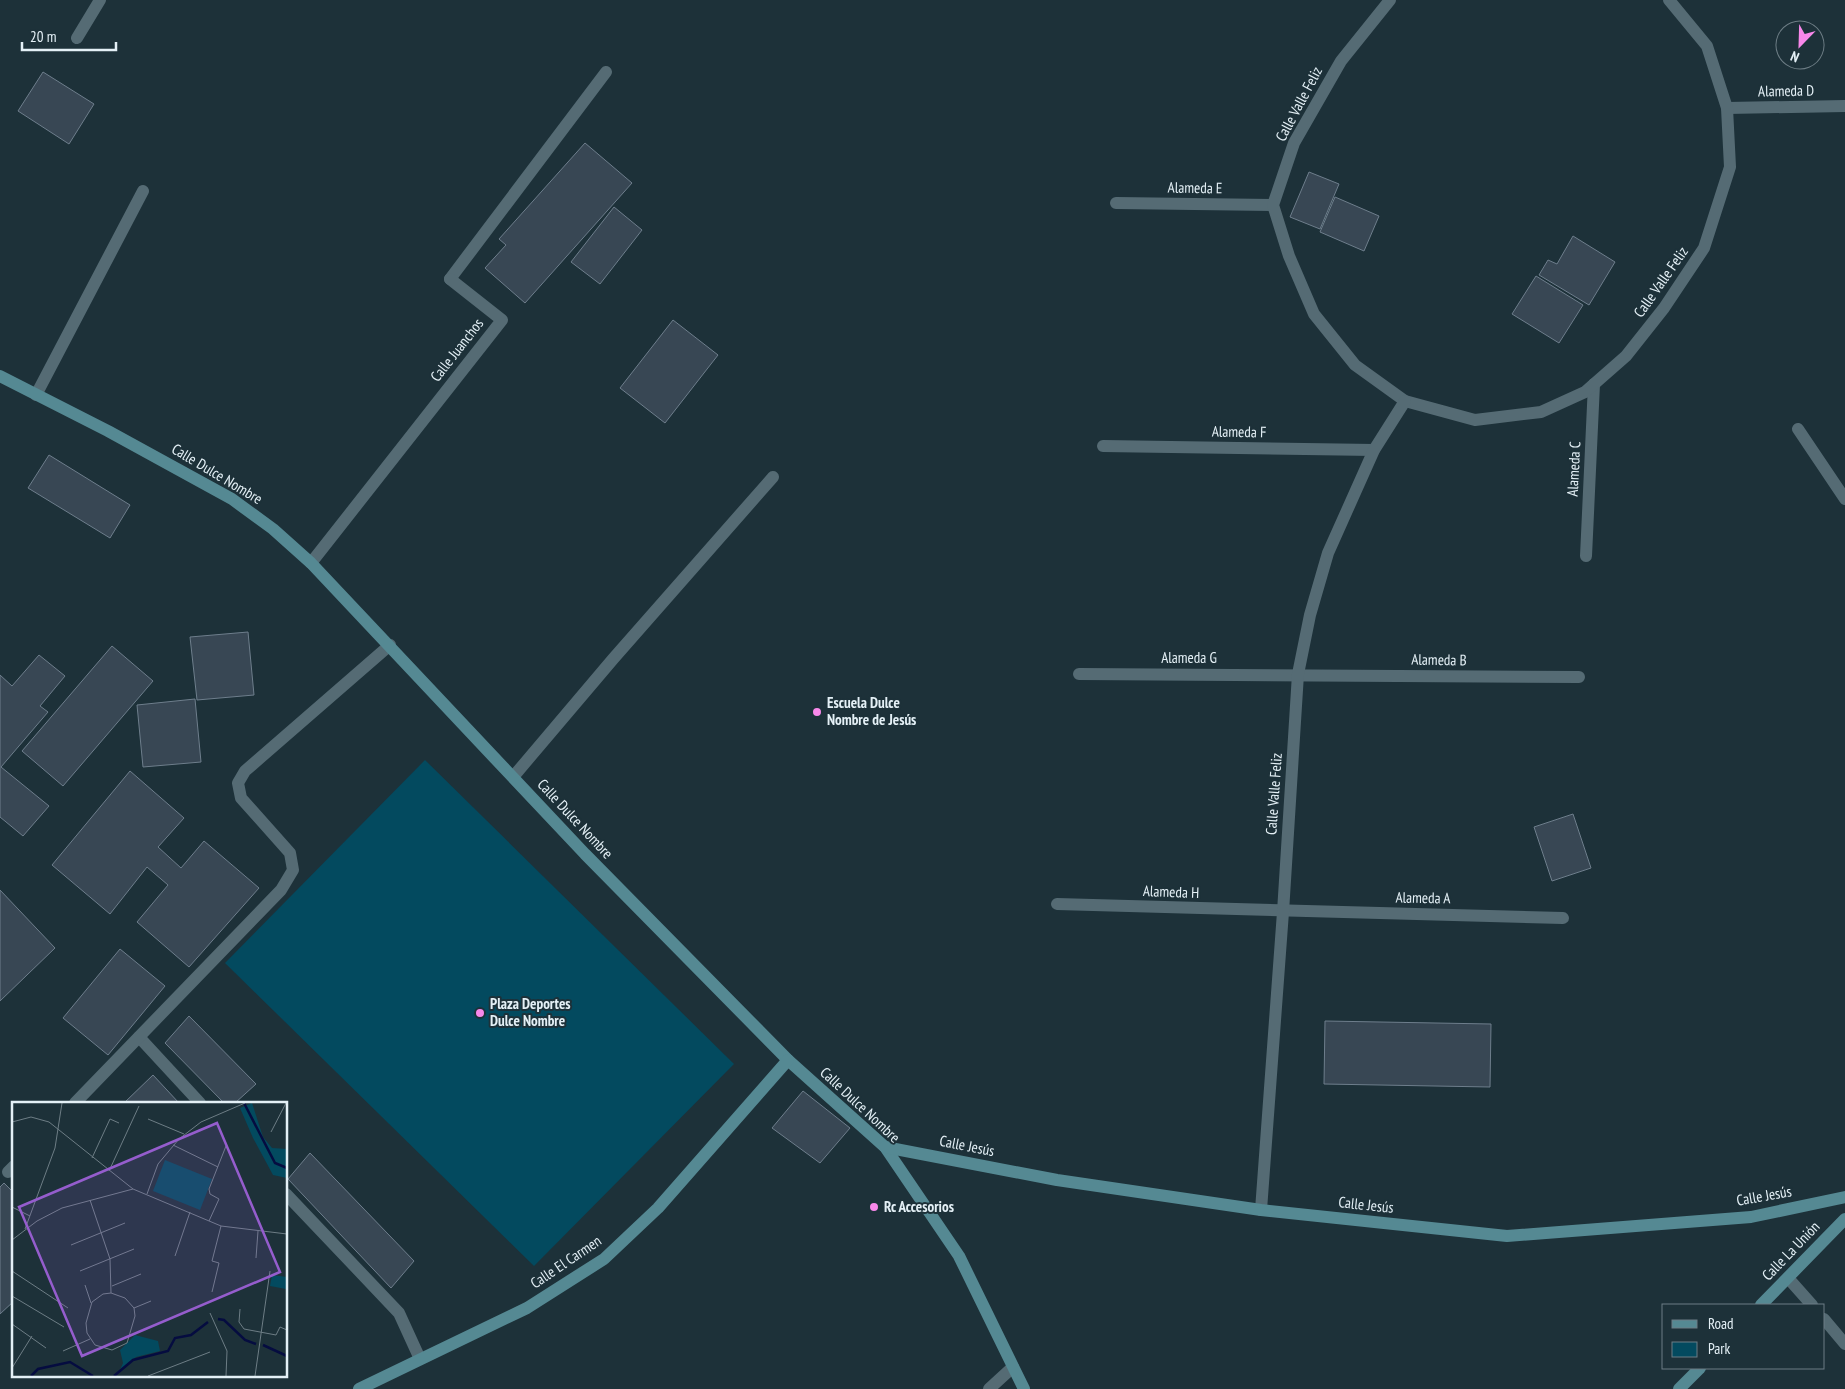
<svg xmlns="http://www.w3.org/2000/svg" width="1845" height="1389" font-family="'PT Sans Narrow',sans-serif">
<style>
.green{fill:#034a5f}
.building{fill:#384754;stroke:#6e7e8c}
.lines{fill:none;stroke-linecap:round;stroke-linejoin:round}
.lane{stroke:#556b74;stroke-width:12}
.street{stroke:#556b74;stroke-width:12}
.secondary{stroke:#558993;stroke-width:12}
.poi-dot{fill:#f888ea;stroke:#1d3139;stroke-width:2}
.labels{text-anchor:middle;stroke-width:4;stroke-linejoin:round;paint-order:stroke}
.street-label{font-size:15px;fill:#e4f0f6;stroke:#1d3139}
.poi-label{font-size:15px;font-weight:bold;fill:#e4f0f6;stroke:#1d3139;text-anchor:start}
.inset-river{fill:none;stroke:#050c40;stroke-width:2.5}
.inset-road{fill:none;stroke:#6d7d85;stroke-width:1}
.view{fill:#955dcd;fill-opacity:0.15;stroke:#955dcd;stroke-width:2.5}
.inset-edge{fill:none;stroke:#e4f0f6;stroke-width:2.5}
</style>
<rect width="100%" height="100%" fill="#1d3139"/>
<!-- green -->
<path class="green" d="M 425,760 L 734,1064 L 534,1266 L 225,963 Z"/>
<!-- building -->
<g class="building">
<path d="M 43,72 L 94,104 L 69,144 L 18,111 Z"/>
<path d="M 585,143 L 632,183 L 525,303 L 485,268 L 506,245 L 499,239 Z"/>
<path d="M 1309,172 L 1339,184 L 1320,229 L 1290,217 Z"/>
<path d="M 1335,197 L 1379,216 L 1364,251 L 1320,232 Z"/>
<path d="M 614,207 L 642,230 L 600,284 L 571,262 Z"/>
<path d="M 1573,236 L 1615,262 L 1589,305 L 1539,275 L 1548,260 L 1557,264 Z"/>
<path d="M 1536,276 L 1583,305 L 1559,343 L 1512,314 Z"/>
<path d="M 673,320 L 718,355 L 665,423 L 620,388 Z"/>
<path d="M 49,455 L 130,505 L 110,538 L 28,488 Z"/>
<path d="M 248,632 L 254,695 L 197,700 L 190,637 Z"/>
<path d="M 112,646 L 153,681 L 63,786 L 22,751 Z"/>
<path d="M 39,655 L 65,676 L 40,706 L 48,712 L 1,767 L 49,806 L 23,836 L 0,817 L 0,675 L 12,686 Z"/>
<path d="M 195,699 L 201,762 L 143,767 L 137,705 Z"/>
<path d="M 130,771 L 184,818 L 158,847 L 181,868 L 204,841 L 259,888 L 189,967 L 137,922 L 168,885 L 147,867 L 110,914 L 52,865 Z"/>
<path d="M 1573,814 L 1591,868 L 1552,881 L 1534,827 Z"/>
<path d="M 0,890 L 55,948 L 0,1001 Z"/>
<path d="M 120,949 L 165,986 L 108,1055 L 63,1018 Z"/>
<path d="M 189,1016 L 256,1084 L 235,1103 L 224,1103 L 165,1043 Z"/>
<path d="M 1325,1021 L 1491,1024 L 1490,1087 L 1324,1084 Z"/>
<path d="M 153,1075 L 179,1103 L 124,1103 Z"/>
<path d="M 803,1091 L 850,1128 L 820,1163 L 772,1128 Z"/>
<path d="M 310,1153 L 414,1261 L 391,1288 L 288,1179 Z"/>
<path d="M 4,1183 L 14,1193 L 14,1301 L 0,1314 L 0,1187 Z"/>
</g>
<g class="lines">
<!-- lane -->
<g class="lane">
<path d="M 1727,108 L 1845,106"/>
<path d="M 1116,203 L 1273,205"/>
<path d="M 450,279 L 606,72"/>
<path d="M 36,395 L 143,191"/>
<path d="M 1103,446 L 1374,450"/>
<path d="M 1586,556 L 1594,384"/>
<path d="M 1079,674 L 1579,677"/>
<path d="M 513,777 L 613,659 L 773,477"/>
<path d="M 1057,904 L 1563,918"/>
<path d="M 139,1037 L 200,1103"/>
<path d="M 75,1103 L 281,890 L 293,870 L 290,853 L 241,798 L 238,783 L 245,771 L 390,645"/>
<path d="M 8,1172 L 14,1166"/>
<path d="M 286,1194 L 399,1313 L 420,1359"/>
<path d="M 1788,1278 L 1812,1305"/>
<path d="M 1824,1319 L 1845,1344"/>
<path d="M 989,1389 L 1013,1367"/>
</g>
<!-- street -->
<g class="street">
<path d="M 1390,0 L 1341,61 L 1294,143 L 1273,205 L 1289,256 L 1314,314 L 1355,365 L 1405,401 L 1475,420 L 1541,412 L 1585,392 L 1626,356 L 1664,308 L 1704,248 L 1730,167 L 1727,108 L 1707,46 L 1669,0"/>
<path d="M 77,38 L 100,0"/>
<path d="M 1798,429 L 1845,499"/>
<path d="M 311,563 L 502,320 L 450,279"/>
<path d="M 1261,1210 L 1283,912 L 1298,674 L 1310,615 L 1328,553 L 1374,450 L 1405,401"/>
</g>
<!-- secondary -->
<g class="secondary">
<path d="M 0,376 L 108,431 L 232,499 L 273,529 L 311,563 L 585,854 L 788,1060 L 885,1147 L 959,1256 L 1024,1389"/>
<path d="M 885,1147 L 1057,1180 L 1261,1210 L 1507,1236 L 1751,1217 L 1845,1197"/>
<path d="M 1761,1305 L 1845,1219"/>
<path d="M 359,1389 L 527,1308 L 604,1259 L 658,1208 L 788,1060"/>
<path d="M 1679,1389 L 1700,1368"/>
</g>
</g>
<!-- markers -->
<g class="poi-dot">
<circle cx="817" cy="712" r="5"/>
<circle cx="480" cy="1013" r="5"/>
<circle cx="874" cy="1207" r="5"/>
</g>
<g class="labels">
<!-- street labels -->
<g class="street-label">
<text transform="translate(1786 91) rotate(-1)" y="5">Alameda D</text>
<text transform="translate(1299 104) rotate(-62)" y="5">Calle Valle Feliz</text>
<text transform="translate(1195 188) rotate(1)" y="5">Alameda E</text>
<text transform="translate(1661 282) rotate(-55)" y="5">Calle Valle Feliz</text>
<text transform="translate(457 350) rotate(-52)" y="5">Calle Juanchos</text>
<text transform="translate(1239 432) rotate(1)" y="5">Alameda F</text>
<text transform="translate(1574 469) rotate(-87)" y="5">Alameda C</text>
<text transform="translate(217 474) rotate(31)" y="5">Calle Dulce Nombre</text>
<text x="1189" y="663">Alameda G</text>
<text transform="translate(1439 660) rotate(1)" y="5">Alameda B</text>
<text transform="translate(1274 794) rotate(-86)" y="5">Calle Valle Feliz</text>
<text transform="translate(575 819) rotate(47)" y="5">Calle Dulce Nombre</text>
<text transform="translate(1171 892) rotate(2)" y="5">Alameda H</text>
<text transform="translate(1423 898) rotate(1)" y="5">Alameda A</text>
<text transform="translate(860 1105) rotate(43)" y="5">Calle Dulce Nombre</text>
<text transform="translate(967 1146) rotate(11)" y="5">Calle Jesús</text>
<text transform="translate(1764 1196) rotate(-10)" y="5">Calle Jesús</text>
<text transform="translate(1366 1205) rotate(6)" y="5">Calle Jesús</text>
<text transform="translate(1791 1251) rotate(-46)" y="5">Calle La Unión</text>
<text transform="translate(566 1262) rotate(-34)" y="5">Calle El Carmen</text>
</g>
<!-- poi labels -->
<g class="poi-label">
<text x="827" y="708">Escuela Dulce<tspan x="827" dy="17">Nombre de Jesús</tspan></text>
<text x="490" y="1009">Plaza Deportes<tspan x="490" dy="17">Dulce Nombre</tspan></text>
<text x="884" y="1212">Rc Accesorios</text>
</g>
</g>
<!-- overview -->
<g transform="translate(12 1102)">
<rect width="275" height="275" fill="#1d3139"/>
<path d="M 240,1 L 251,35 L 260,46 L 275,47 L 275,76 L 261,73 L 241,36 L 228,6 ZM 153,58 L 200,77 L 188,108 L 141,89 ZM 260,173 L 275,175 L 274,187 L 258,184 ZM 123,233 L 146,239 L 148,249 L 124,255 L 108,268 L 111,261 L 108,248 Z" fill="#034a5f"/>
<path class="inset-river" d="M 232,1 L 263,61 L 275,66M 206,217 L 212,218 L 233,238 L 244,242M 251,243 L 275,254M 19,274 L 26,267 L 58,260 L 81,274M 102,274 L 121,258 L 156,249 L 163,236 L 179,233 L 196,220"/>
<path class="inset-road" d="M 136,17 L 172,32M 0,20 L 19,15 L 37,20 L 121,87 L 209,124 L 275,132M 259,30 L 274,1M 161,43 L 206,65M 80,56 L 98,17 L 107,21M 97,69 L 127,4M 135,92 L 146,62 L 167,37 L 189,20 L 233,1M 78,98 L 98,157 L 99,191M 0,105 L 18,114M 197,119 L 207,97 L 198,92 L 197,87 L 214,44M 13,127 L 43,46 L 50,1M 0,138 L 25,119 L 50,106 L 121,87M 59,143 L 113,121M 163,154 L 178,110M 244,156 L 246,129M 0,169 L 56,206M 68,169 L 122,147M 73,183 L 79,201M 100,184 L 129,172M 200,190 L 207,161 L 200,159 L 209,124M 99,191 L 113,196 L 122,206 L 123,214 L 115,241 L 100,248 L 83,243 L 75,231 L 74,221 L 80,200 L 91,192 ZM 0,194 L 52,225M 122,206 L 139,199M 228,207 L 227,220 L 232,227 L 264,233 L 268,225 L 275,228M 198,211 L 215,249 L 214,274M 0,222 L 34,246M 51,249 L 78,237M 0,266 L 20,234M 136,274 L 198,250M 243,274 L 258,169"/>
<path class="view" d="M 205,21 L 268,170 L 70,254 L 7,105 Z"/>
<rect width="275" height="275" class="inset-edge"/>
</g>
<!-- legend -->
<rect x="1662" y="1304" width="162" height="65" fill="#1d3139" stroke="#6d7d85"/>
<rect x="1672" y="1320" width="25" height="8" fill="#558993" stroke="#6d7d85"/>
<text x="1708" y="1329" font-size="15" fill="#e4f0f6">Road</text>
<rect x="1672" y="1342" width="25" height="15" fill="#034a5f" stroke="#6d7d85"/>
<text x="1708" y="1354" font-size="15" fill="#e4f0f6">Park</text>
<!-- north arrow -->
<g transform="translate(1800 45) rotate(203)"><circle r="24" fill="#1d3139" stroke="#6d7d85"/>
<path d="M0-4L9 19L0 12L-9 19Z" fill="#f888ea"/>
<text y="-8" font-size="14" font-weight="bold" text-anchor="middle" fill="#e4f0f6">N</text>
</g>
<!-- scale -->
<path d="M22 42v8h94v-8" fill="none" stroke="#e4f0f6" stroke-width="2.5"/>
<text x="30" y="42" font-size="15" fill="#e4f0f6" stroke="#1d3139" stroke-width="4" paint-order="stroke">20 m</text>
</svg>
